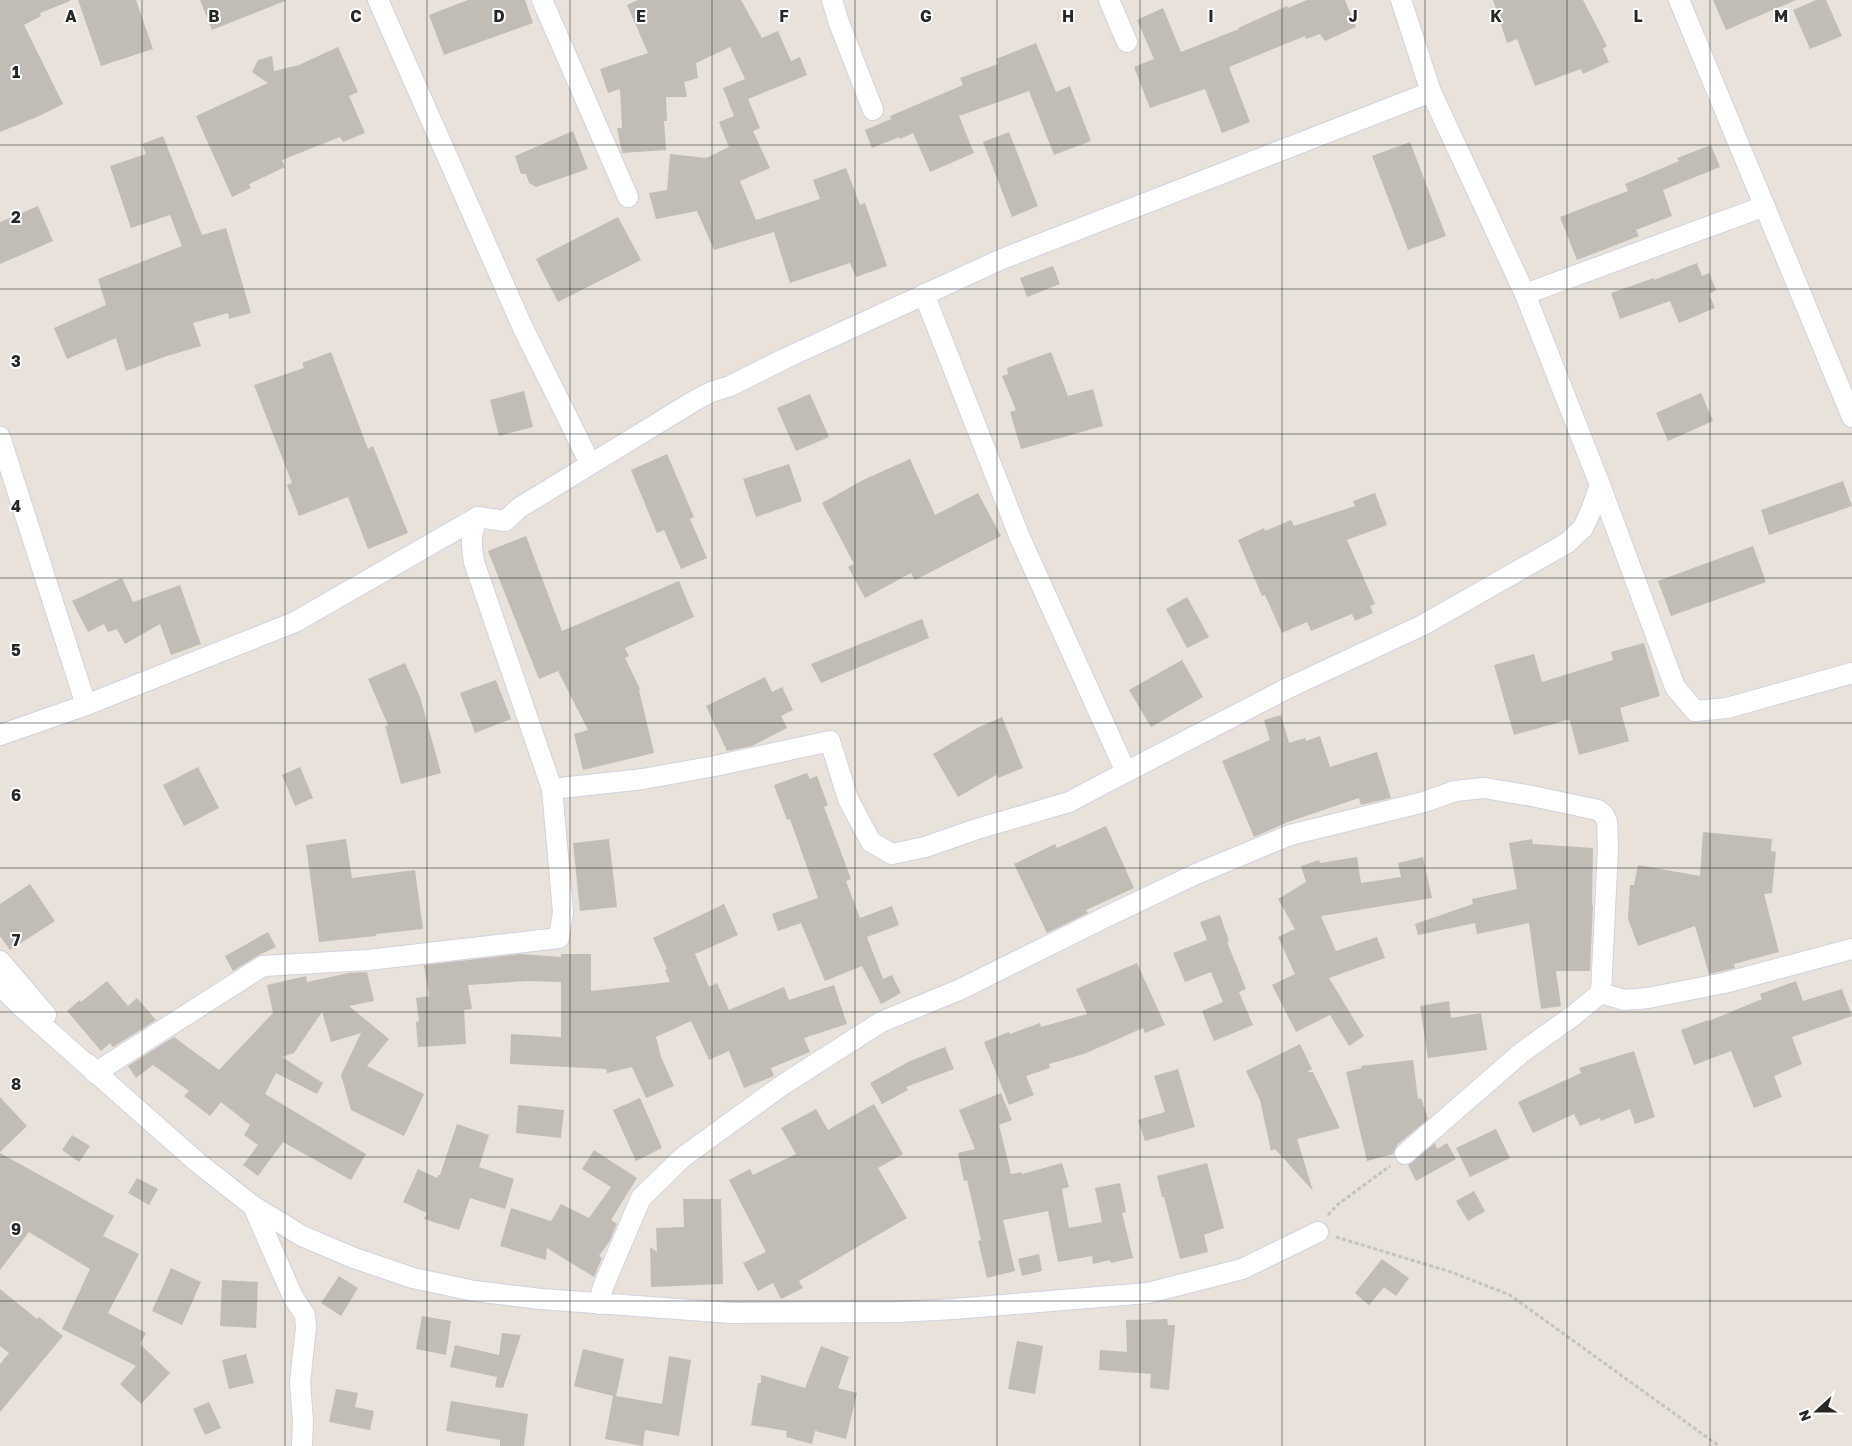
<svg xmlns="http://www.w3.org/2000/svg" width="1852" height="1446" font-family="'Golos Text',sans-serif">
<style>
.building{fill:#c1bcb6}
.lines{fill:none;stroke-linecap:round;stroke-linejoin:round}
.minor-casing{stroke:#d0d3df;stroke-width:22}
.path{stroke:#c3c3c3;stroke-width:3;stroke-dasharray:4 2.5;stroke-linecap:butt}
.minor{stroke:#fff;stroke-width:20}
.grid{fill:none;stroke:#272727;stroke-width:1;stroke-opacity:0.55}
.grid-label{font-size:16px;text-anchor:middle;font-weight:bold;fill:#272727;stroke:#fff;stroke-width:4;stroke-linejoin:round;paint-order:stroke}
</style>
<rect width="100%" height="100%" fill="#e8e2da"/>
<!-- building -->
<g class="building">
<path d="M 0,0 L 70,0 L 70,1 L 40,13 L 41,16 L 24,25 L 63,104 L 37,117 L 0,132 Z"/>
<path d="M 78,0 L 136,0 L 153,49 L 101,66 Z"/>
<path d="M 200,0 L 285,0 L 285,1 L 212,30 Z"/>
<path d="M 468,0 L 525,0 L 533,23 L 444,55 L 429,15 Z"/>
<path d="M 638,0 L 741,0 L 762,38 L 778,31 L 791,61 L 800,57 L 807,75 L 748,99 L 760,128 L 753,131 L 770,168 L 740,181 L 756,220 L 820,199 L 813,180 L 846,168 L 860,205 L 865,203 L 887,266 L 856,277 L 850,263 L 790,283 L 774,232 L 714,250 L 697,211 L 656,219 L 649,193 L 667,190 L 670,154 L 706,158 L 729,147 L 719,122 L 734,116 L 723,88 L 745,79 L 730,47 L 696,63 L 698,78 L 684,82 L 687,97 L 666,97 L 667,121 L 664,121 L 666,150 L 622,153 L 617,128 L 622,128 L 620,89 L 608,93 L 600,69 L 648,53 L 627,5 Z"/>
<path d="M 1307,0 L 1345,0 L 1356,27 L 1325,41 L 1320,34 L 1306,39 L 1305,36 L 1229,67 L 1250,122 L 1222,133 L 1205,89 L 1150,108 L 1134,67 L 1154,59 L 1137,20 L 1163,8 L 1181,52 L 1239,29 L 1238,28 L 1287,6 L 1288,8 Z"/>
<path d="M 1493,0 L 1583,0 L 1607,46 L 1603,49 L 1609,62 L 1583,74 L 1581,69 L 1535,86 L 1517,39 L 1507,43 Z"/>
<path d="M 1713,0 L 1796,0 L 1726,30 Z"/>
<path d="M 1816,0 L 1826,0 L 1842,36 L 1810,49 L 1793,10 Z"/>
<path d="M 1036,43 L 1056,92 L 1070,86 L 1091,141 L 1054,155 L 1029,91 L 959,116 L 974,153 L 930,172 L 913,133 L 900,139 L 899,137 L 872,148 L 865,130 L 891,119 L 890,116 L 963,85 L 960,78 L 998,64 L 996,59 Z"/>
<path d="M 338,47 L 358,92 L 349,96 L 365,133 L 343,142 L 340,137 L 282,160 L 285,167 L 249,184 L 251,188 L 232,197 L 196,116 L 268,83 L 252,72 L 258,60 L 272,56 L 274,71 L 299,65 Z"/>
<path d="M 573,131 L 588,169 L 536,187 L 529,183 L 526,174 L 521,174 L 515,156 Z"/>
<path d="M 1009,132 L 1038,206 L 1012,217 L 983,142 Z"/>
<path d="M 163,136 L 202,235 L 226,228 L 251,313 L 229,319 L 228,313 L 193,323 L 201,346 L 167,356 L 126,371 L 116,338 L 67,359 L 54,328 L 106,305 L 98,279 L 182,246 L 170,215 L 131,228 L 110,166 L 146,154 L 142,144 Z"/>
<path d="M 1410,142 L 1446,236 L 1408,250 L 1372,156 Z"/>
<path d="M 1711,145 L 1720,167 L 1663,190 L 1672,216 L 1636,230 L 1639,236 L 1577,260 L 1560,217 L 1628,191 L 1625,184 L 1679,161 L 1677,158 Z"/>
<path d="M 38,206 L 53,241 L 0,264 L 0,222 Z"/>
<path d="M 618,217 L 641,260 L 558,302 L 536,259 Z"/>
<path d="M 1697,263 L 1702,276 L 1709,273 L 1716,290 L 1709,294 L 1715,308 L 1679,323 L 1670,301 L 1620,319 L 1611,293 L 1654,278 L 1654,280 Z"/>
<path d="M 1053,266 L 1060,284 L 1027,297 L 1020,278 Z"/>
<path d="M 331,352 L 368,449 L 373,446 L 408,533 L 368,549 L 348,497 L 299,516 L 287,485 L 292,483 L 254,385 L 304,368 L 302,363 Z"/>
<path d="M 1051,352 L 1068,396 L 1093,389 L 1103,426 L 1021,449 L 1010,412 L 1016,410 L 1002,376 L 1008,374 L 1007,368 Z"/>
<path d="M 524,391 L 533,427 L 499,436 L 490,400 Z"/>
<path d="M 1701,393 L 1713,421 L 1668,441 L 1656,413 Z"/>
<path d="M 810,394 L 829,437 L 796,451 L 777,408 Z"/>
<path d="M 667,454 L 694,517 L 690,519 L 707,558 L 681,569 L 664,530 L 657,533 L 631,470 Z"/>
<path d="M 910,459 L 935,515 L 978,493 L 1001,536 L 915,580 L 911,573 L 865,598 L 848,567 L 854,564 L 822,503 L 863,480 Z"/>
<path d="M 789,464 L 802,501 L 756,517 L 743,479 Z"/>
<path d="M 1843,481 L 1852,506 L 1769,535 L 1761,510 Z"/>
<path d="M 1375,493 L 1387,525 L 1347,540 L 1375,604 L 1370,606 L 1373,613 L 1355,621 L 1352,614 L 1311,631 L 1307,622 L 1282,633 L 1265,595 L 1262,596 L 1238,540 L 1264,528 L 1265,531 L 1291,520 L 1294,526 L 1355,506 L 1353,501 Z"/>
<path d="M 526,536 L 562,631 L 679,581 L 694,617 L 625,648 L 629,656 L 625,658 L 640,689 L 639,690 L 654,753 L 583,770 L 574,734 L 588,730 L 558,671 L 539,679 L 488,551 Z"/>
<path d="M 1753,546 L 1766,582 L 1671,616 L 1658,581 Z"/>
<path d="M 122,578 L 133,602 L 180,585 L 201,644 L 171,655 L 160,624 L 125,644 L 117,629 L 108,632 L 104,624 L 88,632 L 72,601 Z"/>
<path d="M 1187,597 L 1209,637 L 1187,648 L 1166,609 Z"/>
<path d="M 922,619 L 929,638 L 821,683 L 811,664 Z"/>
<path d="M 1644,643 L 1660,696 L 1620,708 L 1629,741 L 1579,755 L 1570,721 L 1567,720 L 1514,735 L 1494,665 L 1534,654 L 1542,682 L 1613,660 L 1611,652 Z"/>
<path d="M 1182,660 L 1203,697 L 1151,727 L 1129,690 Z"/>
<path d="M 405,663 L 420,697 L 441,773 L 401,784 L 385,726 L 388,725 L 368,679 Z"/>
<path d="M 765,677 L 772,692 L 782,687 L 793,710 L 781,716 L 787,728 L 752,746 L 727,751 L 706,706 Z"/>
<path d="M 496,680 L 511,719 L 475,733 L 460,693 Z"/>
<path d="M 1281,715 L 1289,743 L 1305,738 L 1306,741 L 1320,736 L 1330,767 L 1377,752 L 1391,798 L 1361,805 L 1359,798 L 1288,822 L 1254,837 L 1222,761 L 1270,740 L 1264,720 Z"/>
<path d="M 1002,717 L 1023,768 L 998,778 L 996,775 L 958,797 L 933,754 L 977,728 Z"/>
<path d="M 198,767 L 219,808 L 184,826 L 163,785 Z"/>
<path d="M 300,767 L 313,798 L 295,806 L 282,775 Z"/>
<path d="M 807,773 L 810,779 L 817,776 L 828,805 L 824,807 L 851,879 L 846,881 L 860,918 L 892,906 L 899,925 L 867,937 L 883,979 L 892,975 L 901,993 L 881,1004 L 862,966 L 825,981 L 801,923 L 778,931 L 772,914 L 818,898 L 790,819 L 787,820 L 774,785 Z"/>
<path d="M 1106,826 L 1134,888 L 1086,910 L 1088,913 L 1047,933 L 1014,864 L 1055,844 L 1057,848 Z"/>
<path d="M 1703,832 L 1772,839 L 1771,851 L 1776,852 L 1772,893 L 1764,894 L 1779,952 L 1734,964 L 1735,968 L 1709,974 L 1695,926 L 1638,946 L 1628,919 L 1630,885 L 1634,885 L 1638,865 L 1700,876 Z"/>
<path d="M 346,839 L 352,878 L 415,870 L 423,929 L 376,934 L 376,936 L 319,942 L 306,845 Z"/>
<path d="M 609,839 L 617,907 L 580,911 L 573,843 Z"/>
<path d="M 1532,839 L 1533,844 L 1593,848 L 1592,905 L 1593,905 L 1590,971 L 1556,971 L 1561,1006 L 1541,1009 L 1529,923 L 1477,934 L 1475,923 L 1418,935 L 1415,924 L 1473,904 L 1472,899 L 1517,889 L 1509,843 Z"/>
<path d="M 1357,857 L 1361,883 L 1401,877 L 1398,863 L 1423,857 L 1432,898 L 1321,916 L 1336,951 L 1377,937 L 1385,958 L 1329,978 L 1364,1036 L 1349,1046 L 1330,1015 L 1296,1032 L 1272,985 L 1295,974 L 1278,937 L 1295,929 L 1278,899 L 1306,882 L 1301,866 L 1319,860 L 1320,863 Z"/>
<path d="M 30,884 L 55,921 L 10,950 L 0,936 L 0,904 Z"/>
<path d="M 724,904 L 738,935 L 695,954 L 709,987 L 717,983 L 729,1010 L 784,987 L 789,1000 L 834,985 L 847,1024 L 804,1038 L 810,1052 L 771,1068 L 774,1076 L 744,1088 L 729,1051 L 709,1060 L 691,1021 L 656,1037 L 661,1057 L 674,1086 L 646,1098 L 632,1067 L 607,1073 L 606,1069 L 510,1064 L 511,1034 L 561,1037 L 561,982 L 528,981 L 468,985 L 472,1009 L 464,1010 L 466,1044 L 418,1047 L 416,1022 L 419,1021 L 416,998 L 429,996 L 424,965 L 521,954 L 561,957 L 561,954 L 591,954 L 591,991 L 670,982 L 665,970 L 667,969 L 653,938 Z"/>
<path d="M 1220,915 L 1229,941 L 1227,942 L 1246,989 L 1239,992 L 1253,1025 L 1214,1041 L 1202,1011 L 1223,1002 L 1211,972 L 1185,982 L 1173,953 L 1207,940 L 1200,922 Z"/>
<path d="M 268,932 L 276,947 L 257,956 L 233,971 L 225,956 Z"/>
<path d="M 1137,963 L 1165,1025 L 1145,1033 L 1143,1028 L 1084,1054 L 1049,1064 L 1050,1068 L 1026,1076 L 1034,1095 L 1009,1105 L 984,1042 L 1009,1032 L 1010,1034 L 1040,1023 L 1041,1027 L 1087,1014 L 1076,989 Z"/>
<path d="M 367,972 L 374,1001 L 349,1006 L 389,1039 L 367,1066 L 424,1094 L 404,1136 L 351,1110 L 341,1075 L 361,1033 L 331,1042 L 322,1012 L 294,1053 L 282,1057 L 323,1083 L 317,1094 L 276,1073 L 265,1094 L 366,1154 L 351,1180 L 283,1142 L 258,1176 L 243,1165 L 258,1145 L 244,1135 L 250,1125 L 221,1102 L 210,1116 L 184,1096 L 189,1091 L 153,1065 L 136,1078 L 128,1066 L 174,1037 L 219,1070 L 273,1013 L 267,985 L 306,976 L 307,982 L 349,973 Z"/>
<path d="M 107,981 L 128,1006 L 137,998 L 156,1020 L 113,1047 L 110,1043 L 101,1051 L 67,1011 L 80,1000 L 81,1002 Z"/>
<path d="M 1796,981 L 1803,1001 L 1842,989 L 1852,1016 L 1792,1037 L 1802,1064 L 1774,1076 L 1782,1097 L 1754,1108 L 1731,1051 L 1694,1065 L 1681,1030 L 1708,1020 L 1709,1021 L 1762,999 L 1760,994 Z"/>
<path d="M 1449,1001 L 1451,1018 L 1481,1013 L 1487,1050 L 1428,1058 L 1420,1006 Z"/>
<path d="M 1300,1044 L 1312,1069 L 1307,1072 L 1313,1072 L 1340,1128 L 1297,1139 L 1313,1191 L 1275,1149 L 1271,1151 L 1260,1100 L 1246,1071 Z"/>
<path d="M 945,1047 L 954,1069 L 906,1087 L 908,1090 L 882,1104 L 870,1083 L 910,1061 Z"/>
<path d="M 1634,1051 L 1655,1117 L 1635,1124 L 1630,1109 L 1601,1121 L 1600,1118 L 1580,1126 L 1574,1114 L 1533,1133 L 1518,1102 L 1581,1073 L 1579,1068 Z"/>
<path d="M 1413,1060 L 1418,1099 L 1421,1098 L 1428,1119 L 1397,1145 L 1393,1154 L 1367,1161 L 1346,1072 L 1362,1068 L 1361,1066 Z"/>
<path d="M 1178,1069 L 1195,1127 L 1145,1141 L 1138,1120 L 1165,1112 L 1154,1076 Z"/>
<path d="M 1001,1093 L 1012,1120 L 999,1125 L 1011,1174 L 1022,1172 L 1022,1174 L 1062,1163 L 1069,1187 L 1062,1189 L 1069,1228 L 1102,1222 L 1095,1188 L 1120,1183 L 1126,1212 L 1122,1213 L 1133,1258 L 1111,1263 L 1110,1260 L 1093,1264 L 1092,1256 L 1058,1262 L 1048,1211 L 1003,1220 L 1015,1271 L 987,1278 L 978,1241 L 981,1240 L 967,1180 L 964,1181 L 958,1153 L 975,1149 L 959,1110 Z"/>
<path d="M 0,1097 L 27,1126 L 0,1152 Z"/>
<path d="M 640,1098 L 662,1148 L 636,1161 L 613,1110 Z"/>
<path d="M 874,1104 L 903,1154 L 878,1168 L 907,1218 L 799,1281 L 803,1288 L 781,1299 L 773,1283 L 758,1291 L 743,1263 L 766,1252 L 729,1180 L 750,1169 L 753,1175 L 796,1154 L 781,1128 L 816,1109 L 828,1130 Z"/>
<path d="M 518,1105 L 564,1110 L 561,1138 L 516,1133 Z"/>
<path d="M 457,1124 L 489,1135 L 479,1167 L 514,1179 L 505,1209 L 470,1198 L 459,1230 L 424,1219 L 427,1213 L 403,1202 L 418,1169 L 437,1178 L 438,1175 L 440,1175 Z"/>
<path d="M 1496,1129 L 1510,1158 L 1470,1177 L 1456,1148 Z"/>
<path d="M 72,1135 L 90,1146 L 79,1162 L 62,1150 Z"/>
<path d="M 1435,1143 L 1437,1149 L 1447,1143 L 1456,1159 L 1416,1181 L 1408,1165 Z"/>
<path d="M 594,1150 L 637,1178 L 611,1220 L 617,1224 L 609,1242 L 599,1256 L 602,1258 L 594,1277 L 547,1248 L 546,1260 L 500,1246 L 511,1208 L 551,1221 L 561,1204 L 589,1218 L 611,1187 L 582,1169 Z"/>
<path d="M 0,1153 L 114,1216 L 103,1236 L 139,1254 L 108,1313 L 146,1333 L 140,1344 L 170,1373 L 141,1404 L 120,1384 L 136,1366 L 62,1329 L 90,1269 L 29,1232 L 0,1270 Z"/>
<path d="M 1207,1163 L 1224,1228 L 1204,1235 L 1208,1252 L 1180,1259 L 1164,1197 L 1162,1197 L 1157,1176 Z"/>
<path d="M 137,1178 L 158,1189 L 149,1205 L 128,1193 Z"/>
<path d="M 1474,1191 L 1485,1211 L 1468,1221 L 1456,1201 Z"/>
<path d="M 683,1199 L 721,1199 L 723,1284 L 651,1287 L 650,1247 L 657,1252 L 656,1228 L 684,1227 Z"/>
<path d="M 1039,1254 L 1042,1271 L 1022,1276 L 1018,1259 Z"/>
<path d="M 1382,1259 L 1409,1278 L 1396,1296 L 1384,1287 L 1369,1305 L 1355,1293 Z"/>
<path d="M 171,1268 L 201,1282 L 182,1325 L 152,1311 Z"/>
<path d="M 339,1276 L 358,1288 L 341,1316 L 321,1303 Z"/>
<path d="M 222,1280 L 258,1282 L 256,1328 L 220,1326 Z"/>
<path d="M 0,1289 L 37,1319 L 39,1317 L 63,1336 L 0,1412 L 0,1364 L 9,1353 L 0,1346 Z"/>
<path d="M 422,1316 L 451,1321 L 446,1355 L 416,1349 Z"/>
<path d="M 1167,1319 L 1168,1325 L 1175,1325 L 1169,1390 L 1150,1388 L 1151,1374 L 1099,1370 L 1100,1350 L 1127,1352 L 1126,1320 Z"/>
<path d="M 502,1333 L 521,1335 L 503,1388 L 495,1387 L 497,1377 L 450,1367 L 455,1345 L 499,1355 Z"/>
<path d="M 1017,1341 L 1043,1346 L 1035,1394 L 1008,1389 Z"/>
<path d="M 821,1346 L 849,1357 L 838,1388 L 857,1393 L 846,1439 L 815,1431 L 812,1444 L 786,1437 L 787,1431 L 751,1425 L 758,1383 L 761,1383 L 761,1375 L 805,1388 Z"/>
<path d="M 583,1349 L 624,1359 L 616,1396 L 662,1404 L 669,1356 L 691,1360 L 679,1436 L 645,1430 L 643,1446 L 605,1439 L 613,1396 L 574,1386 Z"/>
<path d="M 246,1354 L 254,1383 L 229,1389 L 222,1360 Z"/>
<path d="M 336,1389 L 358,1393 L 355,1407 L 374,1411 L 370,1430 L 329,1422 Z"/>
<path d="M 451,1401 L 528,1414 L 524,1446 L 500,1446 L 500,1440 L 446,1431 Z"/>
<path d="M 209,1402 L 221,1428 L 205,1435 L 193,1409 Z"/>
</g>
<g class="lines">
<!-- minor casing -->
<g class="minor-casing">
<g id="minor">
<path d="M 378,0 L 523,328 L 590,463"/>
<path d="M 542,0 L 628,197"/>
<path d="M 832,0 L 839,23 L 873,110"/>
<path d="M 1109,0 L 1127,42"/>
<path d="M 1401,0 L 1431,92 L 1525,294 L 1600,485 L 1675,687 L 1695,711 L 1727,708 L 1852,673"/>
<path d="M 1679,0 L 1852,417"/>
<path d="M 1525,294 L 1765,206"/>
<path d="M 0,437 L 86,705 L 295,622 L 478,517 L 505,521 L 519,508 L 694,401 L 711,392 L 730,386 L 786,358 L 1002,259 L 1431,92"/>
<path d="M 0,735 L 86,705"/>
<path d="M 1126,772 L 1286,689 L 1423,625 L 1567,543 L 1583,528 L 1590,513 L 1600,485"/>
<path d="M 552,789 L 643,779 L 715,766 L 830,741 L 848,799 L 871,842 L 892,854 L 925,847 L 977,829 L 1069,802 L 1126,772 L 1020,538 L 924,294"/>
<path d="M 0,961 L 46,1015"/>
<path d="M 0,986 L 25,1010 L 197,1162 L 253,1206 L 302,1236 L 354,1258 L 413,1278 L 474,1291 L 541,1299 L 732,1313 L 898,1312 L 954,1309 L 1148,1293 L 1242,1269 L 1318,1232"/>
<path d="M 1601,993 L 1624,1000 L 1648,998 L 1724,983 L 1852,949"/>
<path d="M 88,1064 L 95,1073 L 263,966 L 368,960 L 559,938 L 563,912 L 552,789 L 474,562 C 471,542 470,536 478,517"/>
<path d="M 253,1206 L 293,1297 L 305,1315 L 306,1328 L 300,1382 L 303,1421 L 302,1446"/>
<path d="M 599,1304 L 603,1287 L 641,1198 L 683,1157 L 784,1084 L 881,1022 L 961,989 L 1110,915 L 1196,874 L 1290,835 L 1424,802 L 1455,791 L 1484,788 L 1532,796 L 1598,810 L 1604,815 L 1607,822 L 1608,848 L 1601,993 L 1574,1015 L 1521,1053 L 1405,1154"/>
</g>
</g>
<!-- path -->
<g class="path">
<path d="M 1328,1215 L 1337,1205 L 1390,1166"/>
<path d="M 1336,1237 L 1451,1272 L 1510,1295 L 1719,1446"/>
</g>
<!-- minor -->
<use href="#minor" class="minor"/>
</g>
<!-- grid -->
<path class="grid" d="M 142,0 L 142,1446M 285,0 L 285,1446M 427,0 L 427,1446M 570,0 L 570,1446M 712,0 L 712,1446M 855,0 L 855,1446M 997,0 L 997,1446M 1140,0 L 1140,1446M 1282,0 L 1282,1446M 1425,0 L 1425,1446M 1567,0 L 1567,1446M 1710,0 L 1710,1446M 0,145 L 1852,145M 0,289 L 1852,289M 0,434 L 1852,434M 0,578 L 1852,578M 0,723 L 1852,723M 0,868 L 1852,868M 0,1012 L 1852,1012M 0,1157 L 1852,1157M 0,1301 L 1852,1301"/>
<g class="grid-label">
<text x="71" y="22">A</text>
<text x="214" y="22">B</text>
<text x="356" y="22">C</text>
<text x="499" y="22">D</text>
<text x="641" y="22">E</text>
<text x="784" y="22">F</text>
<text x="926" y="22">G</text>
<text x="1068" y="22">H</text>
<text x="1211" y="22">I</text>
<text x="1353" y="22">J</text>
<text x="1496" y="22">K</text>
<text x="1638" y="22">L</text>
<text x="1781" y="22">M</text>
<text x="16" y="78">1</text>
<text x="16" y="223">2</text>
<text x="16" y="367">3</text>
<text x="16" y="512">4</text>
<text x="16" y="656">5</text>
<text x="16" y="801">6</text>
<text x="16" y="946">7</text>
<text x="16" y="1090">8</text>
<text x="16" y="1235">9</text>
</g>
<!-- north arrow -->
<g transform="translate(1817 1411) rotate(249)" stroke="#ffffff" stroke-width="4" paint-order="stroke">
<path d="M0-4L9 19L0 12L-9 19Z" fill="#272727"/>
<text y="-8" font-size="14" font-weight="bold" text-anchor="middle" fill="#272727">N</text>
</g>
</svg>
